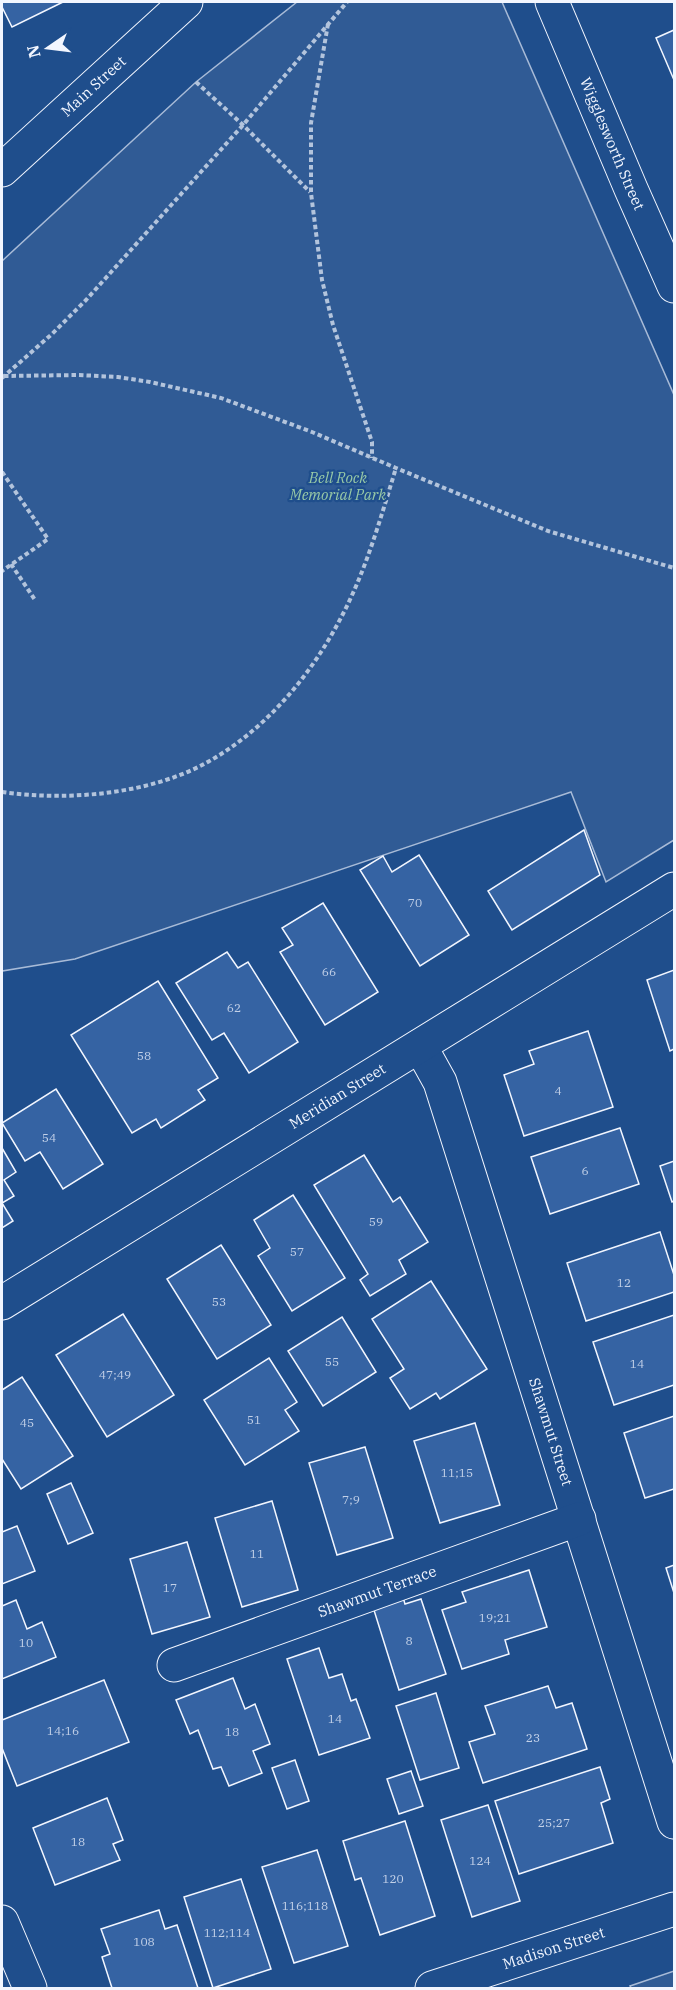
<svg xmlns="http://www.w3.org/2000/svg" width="676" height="1990" font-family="'IBM Plex Serif',serif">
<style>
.built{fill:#305b95;stroke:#a8bbd7;stroke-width:1.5}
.building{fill:#3563a3;stroke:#f2f6ff;stroke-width:1.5}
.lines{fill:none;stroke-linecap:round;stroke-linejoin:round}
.minor-casing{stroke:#f2f6ff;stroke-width:35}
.tertiary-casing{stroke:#f2f6ff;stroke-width:35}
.primary-casing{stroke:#f2f6ff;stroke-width:35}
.path{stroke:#b3c4dc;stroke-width:4;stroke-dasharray:4.5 3;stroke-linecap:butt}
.minor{stroke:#1f4e8c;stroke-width:33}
.tertiary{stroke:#1f4e8c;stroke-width:33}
.primary{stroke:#1f4e8c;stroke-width:33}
.labels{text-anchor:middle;stroke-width:4.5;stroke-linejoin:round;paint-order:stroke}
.number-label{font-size:12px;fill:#c3d1e8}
.street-label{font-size:15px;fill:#f2f6ff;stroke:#1f4e8c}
.park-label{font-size:15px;font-style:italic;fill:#97c8a6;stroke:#1f4e8c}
</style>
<rect width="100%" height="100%" fill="#1f4e8c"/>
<!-- built -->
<g class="built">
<path d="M 297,2 L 502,2 L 674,395 L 674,840 L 606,882 L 571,792 L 75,959 L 2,971 L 2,261 L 196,82 Z"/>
<path d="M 674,1971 L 674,1988 L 631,1988 L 630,1986 Z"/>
</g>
<!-- building -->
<g class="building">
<path d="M 2,2 L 63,2 L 12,27 L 2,7 Z"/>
<path d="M 674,30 L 674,80 L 656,38 Z"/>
<path d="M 584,830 L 600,875 L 512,930 L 488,891 Z"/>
<path d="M 419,855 L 469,935 L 420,966 L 360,870 L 383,856 L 392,872 Z"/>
<path d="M 323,903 L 378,992 L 325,1025 L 280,952 L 293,945 L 282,928 Z"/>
<path d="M 227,952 L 238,968 L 248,962 L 298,1042 L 249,1073 L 224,1033 L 212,1040 L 176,983 Z"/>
<path d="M 674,970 L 674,1049 L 670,1051 L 647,980 Z"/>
<path d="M 158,981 L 218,1078 L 198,1090 L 205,1100 L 161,1128 L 156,1119 L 132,1133 L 71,1035 Z"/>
<path d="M 588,1031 L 613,1107 L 524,1136 L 504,1075 L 534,1064 L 529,1051 Z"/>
<path d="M 56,1089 L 103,1164 L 63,1189 L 40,1152 L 25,1161 L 2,1123 Z"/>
<path d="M 620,1128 L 639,1184 L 550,1214 L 531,1157 Z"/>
<path d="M 2,1148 L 16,1172 L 4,1180 L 14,1196 L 2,1203 L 13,1221 L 2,1228 Z"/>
<path d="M 364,1155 L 393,1202 L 400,1197 L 428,1242 L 399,1260 L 406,1274 L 370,1296 L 360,1280 L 368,1274 L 314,1185 Z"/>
<path d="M 674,1161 L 674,1201 L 672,1202 L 660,1166 Z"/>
<path d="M 293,1195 L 345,1278 L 292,1311 L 258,1256 L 270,1248 L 254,1220 Z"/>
<path d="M 660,1232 L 674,1275 L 674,1292 L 586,1321 L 567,1263 Z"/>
<path d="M 221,1245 L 271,1325 L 217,1359 L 167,1279 Z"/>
<path d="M 431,1281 L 487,1369 L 440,1399 L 436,1393 L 410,1409 L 390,1378 L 404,1369 L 372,1319 Z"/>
<path d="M 123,1314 L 174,1395 L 107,1437 L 56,1355 Z"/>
<path d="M 674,1315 L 674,1385 L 614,1405 L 593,1342 Z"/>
<path d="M 342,1317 L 376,1372 L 323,1406 L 288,1351 Z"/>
<path d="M 269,1358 L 297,1402 L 285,1410 L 299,1431 L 245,1465 L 204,1400 Z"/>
<path d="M 22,1377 L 73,1456 L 21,1489 L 2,1459 L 2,1390 Z"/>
<path d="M 674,1416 L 674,1489 L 645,1498 L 624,1433 Z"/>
<path d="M 475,1423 L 500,1505 L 440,1523 L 414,1441 Z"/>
<path d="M 365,1447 L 393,1538 L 337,1555 L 309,1463 Z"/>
<path d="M 71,1483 L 93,1533 L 68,1544 L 47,1494 Z"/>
<path d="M 272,1501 L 298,1590 L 242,1607 L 215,1518 Z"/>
<path d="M 17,1526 L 35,1571 L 2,1584 L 2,1532 Z"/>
<path d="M 187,1542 L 210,1617 L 152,1634 L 130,1559 Z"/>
<path d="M 674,1565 L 674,1593 L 666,1568 Z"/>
<path d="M 529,1570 L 547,1627 L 505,1640 L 509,1654 L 462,1669 L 442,1610 L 466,1602 L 462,1592 Z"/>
<path d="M 403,1597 L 405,1604 L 421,1599 L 446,1674 L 399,1690 L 373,1607 Z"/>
<path d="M 16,1600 L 27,1629 L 42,1622 L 56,1657 L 2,1679 L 2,1606 Z"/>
<path d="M 319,1648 L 329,1678 L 342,1674 L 351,1701 L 356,1699 L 370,1738 L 319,1755 L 287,1659 Z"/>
<path d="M 233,1678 L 245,1709 L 255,1704 L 270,1744 L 253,1751 L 262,1773 L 229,1786 L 221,1767 L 213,1769 L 198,1730 L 190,1734 L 176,1700 Z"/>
<path d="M 104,1680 L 129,1742 L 17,1786 L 2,1748 L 2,1720 Z"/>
<path d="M 548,1686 L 556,1708 L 572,1703 L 587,1749 L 483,1783 L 469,1742 L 495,1734 L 485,1706 Z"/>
<path d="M 436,1693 L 459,1768 L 420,1780 L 396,1706 Z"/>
<path d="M 295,1760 L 309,1801 L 287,1809 L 272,1768 Z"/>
<path d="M 600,1767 L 610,1799 L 601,1803 L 613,1843 L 519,1874 L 495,1801 Z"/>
<path d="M 411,1771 L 423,1806 L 399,1814 L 387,1779 Z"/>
<path d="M 107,1798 L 123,1840 L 113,1844 L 120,1860 L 55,1885 L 33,1828 Z"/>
<path d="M 488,1805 L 520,1901 L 472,1917 L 441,1820 Z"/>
<path d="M 405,1821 L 435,1916 L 380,1935 L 361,1878 L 355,1880 L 343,1841 Z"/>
<path d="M 317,1850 L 348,1946 L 294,1963 L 262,1867 Z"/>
<path d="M 241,1879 L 271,1969 L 213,1988 L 184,1897 Z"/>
<path d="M 159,1910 L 165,1929 L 177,1925 L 198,1988 L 112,1988 L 102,1957 L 110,1954 L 101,1929 Z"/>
</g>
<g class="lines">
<!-- minor casing -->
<g class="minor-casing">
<g id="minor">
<path id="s1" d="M 552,2 L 631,189 L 674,286"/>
<path id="s2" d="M 420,1046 L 440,1082 L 674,1822"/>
<path id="s3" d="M 2,1303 L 674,889"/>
<path id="s4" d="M 174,1665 L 579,1519"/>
<path d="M 2,1922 L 30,1988"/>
</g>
</g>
<!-- tertiary casing -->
<g class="tertiary-casing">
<g id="tertiary">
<path id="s5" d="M 432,1988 L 674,1909"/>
</g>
</g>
<!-- primary casing -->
<g class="primary-casing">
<g id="primary">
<path id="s6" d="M 2,170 L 186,2"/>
</g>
</g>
<!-- path -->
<g class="path">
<path d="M 328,24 L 311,123 L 311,193 L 322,280 L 333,325 L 372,442 L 372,458"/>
<path d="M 196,82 L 243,125 L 310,192"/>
<path d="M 4,376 L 79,375 L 118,377 L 150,382 L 221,398 L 312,432 L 396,468 L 548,531 L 674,568"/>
<path d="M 2,378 L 52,334 L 86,300 L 243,125 L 347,2"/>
<path d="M 2,472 L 48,539 L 2,571"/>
<path d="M 11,564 L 35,600"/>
<path d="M 2,792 C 67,801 147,795 206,763 C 273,726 322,662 353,593 C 371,553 383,510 396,468"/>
</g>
<!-- minor -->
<use href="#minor" class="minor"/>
<!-- tertiary -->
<use href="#tertiary" class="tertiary"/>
<!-- primary -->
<use href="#primary" class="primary"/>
</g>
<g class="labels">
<!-- number labels -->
<g class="number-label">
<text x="415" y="907">70</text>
<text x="329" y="976">66</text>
<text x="234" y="1012">62</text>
<text x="144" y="1060">58</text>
<text x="558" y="1095">4</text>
<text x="49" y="1142">54</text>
<text x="585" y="1175">6</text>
<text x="376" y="1226">59</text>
<text x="297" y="1256">57</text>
<text x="624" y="1287">12</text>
<text x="219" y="1306">53</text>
<text x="332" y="1366">55</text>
<text x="637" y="1368">14</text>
<text x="115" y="1379">47;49</text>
<text x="254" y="1424">51</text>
<text x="27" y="1427">45</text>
<text x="457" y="1477">11;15</text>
<text x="351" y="1504">7;9</text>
<text x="257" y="1558">11</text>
<text x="170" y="1592">17</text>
<text x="495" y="1622">19;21</text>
<text x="409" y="1645">8</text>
<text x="26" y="1647">10</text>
<text x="335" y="1723">14</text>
<text x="63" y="1735">14;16</text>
<text x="232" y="1736">18</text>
<text x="533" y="1742">23</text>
<text x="554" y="1827">25;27</text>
<text x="78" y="1846">18</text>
<text x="480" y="1865">124</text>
<text x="393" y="1883">120</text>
<text x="305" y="1910">116;118</text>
<text x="227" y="1937">112;114</text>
<text x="144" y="1946">108</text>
</g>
<!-- street labels -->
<g class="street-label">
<text dy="5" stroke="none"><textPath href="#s6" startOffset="124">Main Street</textPath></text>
<text dy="5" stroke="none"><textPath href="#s1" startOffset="154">Wigglesworth Street</textPath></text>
<text dy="5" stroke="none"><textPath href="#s3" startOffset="394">Meridian Street</textPath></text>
<text dy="5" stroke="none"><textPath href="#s2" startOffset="408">Shawmut Street</textPath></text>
<text dy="5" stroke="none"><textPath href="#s4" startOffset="216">Shawmut Terrace</textPath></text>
<text dy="5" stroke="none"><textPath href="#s5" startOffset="128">Madison Street</textPath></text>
</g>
<!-- park labels -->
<g class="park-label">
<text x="338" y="483">Bell Rock<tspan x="338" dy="17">Memorial Park</tspan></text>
</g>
</g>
<!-- border -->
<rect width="676" height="1990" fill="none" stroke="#f2f6ff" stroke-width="6"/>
<!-- north arrow -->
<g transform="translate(48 48) rotate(256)" stroke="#1f4e8c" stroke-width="4.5" paint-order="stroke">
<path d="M0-4.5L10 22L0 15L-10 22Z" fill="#f2f6ff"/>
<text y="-9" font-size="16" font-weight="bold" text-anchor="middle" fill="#f2f6ff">N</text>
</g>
</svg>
